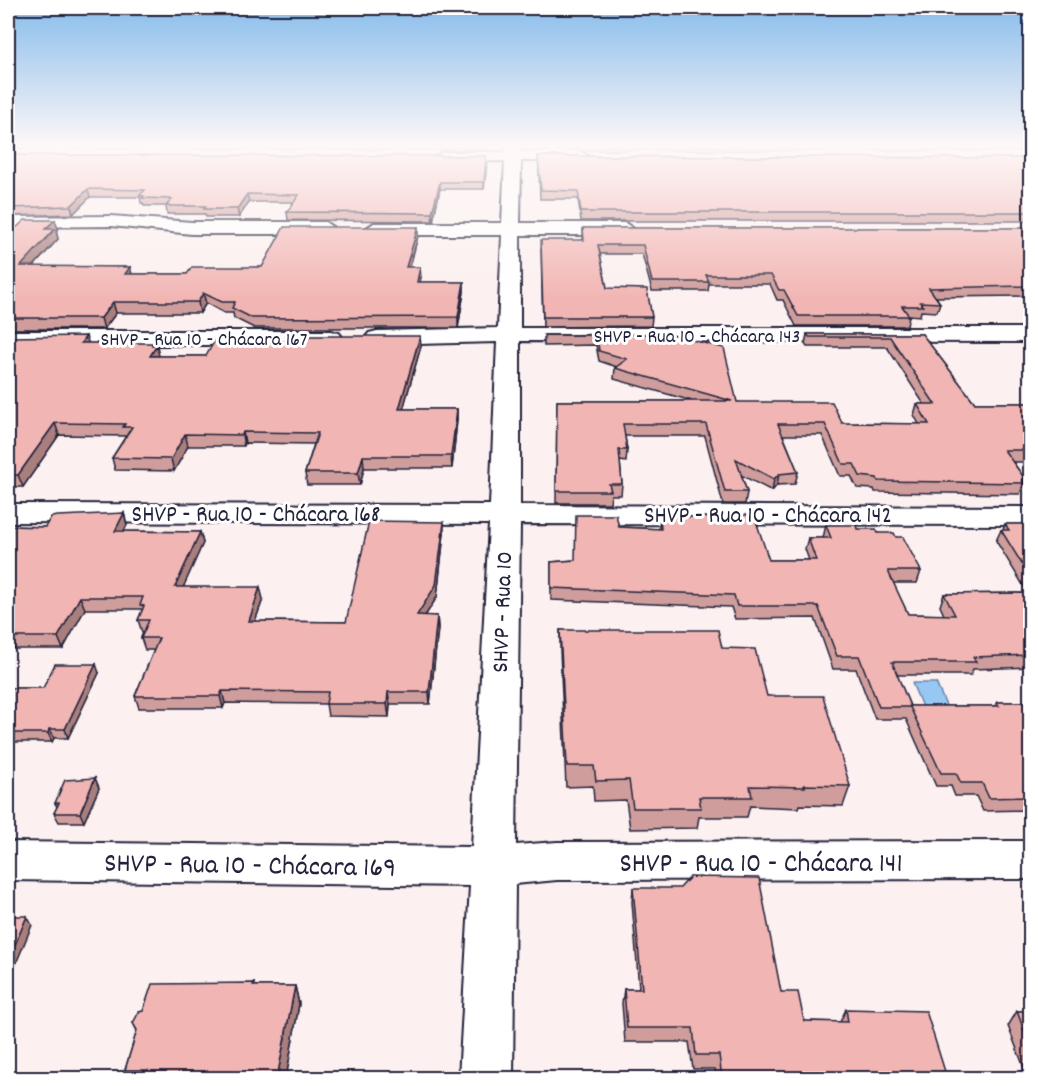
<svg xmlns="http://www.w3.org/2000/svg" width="1038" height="1086" font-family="Dekko,sans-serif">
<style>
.water{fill:#97c7f3;stroke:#6885a9;stroke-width:1.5}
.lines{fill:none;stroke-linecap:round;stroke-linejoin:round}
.minor-casing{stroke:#22223b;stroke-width:4}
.minor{fill:#fff;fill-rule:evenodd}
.wall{fill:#cf9d9b;stroke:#22223b;stroke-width:1.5}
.shaded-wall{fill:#a97f7e;stroke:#22223b;stroke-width:1.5}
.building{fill:#f1b6b4;stroke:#22223b;stroke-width:1.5}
.labels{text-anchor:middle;stroke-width:6;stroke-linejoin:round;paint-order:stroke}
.far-street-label{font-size:20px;fill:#22223b;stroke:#fff}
.street-label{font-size:24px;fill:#22223b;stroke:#fff}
.near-street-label{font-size:28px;fill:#22223b;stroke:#fff}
</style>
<rect width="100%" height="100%" fill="#fcf0f0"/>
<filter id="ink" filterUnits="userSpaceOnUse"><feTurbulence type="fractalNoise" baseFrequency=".0167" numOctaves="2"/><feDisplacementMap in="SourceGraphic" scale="12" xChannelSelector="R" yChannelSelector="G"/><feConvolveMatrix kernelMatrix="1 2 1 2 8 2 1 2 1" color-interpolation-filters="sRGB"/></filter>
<g filter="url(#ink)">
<!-- water -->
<path class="water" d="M 912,683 L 936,683 L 953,721 L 928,721 Z"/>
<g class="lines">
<!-- minor casing -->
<g class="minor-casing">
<g id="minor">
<path d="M 506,146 L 520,146 L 521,152 L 580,151 L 588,156 L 580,161 L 521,161 L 520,223 L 625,223 L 634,229 L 625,235 L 520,235 L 520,328 L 1030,328 L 1030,342 L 520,341 L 520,505 L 1030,507 L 1030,525 L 520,524 L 516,845 L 557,842 L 1030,841 L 1030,879 L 557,880 L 515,884 L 513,1078 L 459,1078 L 470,886 L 8,880 L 8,842 L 472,847 L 489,524 L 8,522 L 8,504 L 490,505 L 497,342 L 377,345 L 369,343 L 365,338 L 369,333 L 377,331 L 498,328 L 502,235 L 374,235 L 365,229 L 374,223 L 502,223 L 505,161 L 443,162 L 435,157 L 443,152 L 505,152 Z"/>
<path d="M 111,216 L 192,222 L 325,222 L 334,228 L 325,234 L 192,234 L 111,226 L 8,227 L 8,217 Z"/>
<path d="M 8,331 L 331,331 L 339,333 L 343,338 L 339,343 L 331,345 L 8,345 Z"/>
</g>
</g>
<!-- minor -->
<use href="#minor" class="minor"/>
</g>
<!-- wall -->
<g class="wall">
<path d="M 8,146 L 488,146 L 488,150 L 8,148 Z"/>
<path d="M 537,146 L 1030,146 L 1030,153 L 1030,151 L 537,150 Z"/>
<path d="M 8,155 L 486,156 L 487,163 L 484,189 L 440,189 L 433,221 L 288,220 L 287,212 L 294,202 L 249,202 L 239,217 L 206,217 L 205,214 L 167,214 L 166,206 L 144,206 L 143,203 L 141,203 L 140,197 L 90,197 L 73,214 L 8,216 Z"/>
<path d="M 538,156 L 1030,158 L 1030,221 L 581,221 L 578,199 L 540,199 Z"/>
<path d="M 583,228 L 1030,228 L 1030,296 L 936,297 L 940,303 L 937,312 L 921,311 L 920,316 L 909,315 L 909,316 L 907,326 L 796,326 L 783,300 L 777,300 L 770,284 L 709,284 L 708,291 L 652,291 L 642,254 L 600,254 L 607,288 L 652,317 L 651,326 L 543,327 L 541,249 L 583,240 Z"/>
<path d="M 58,229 L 56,231 L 58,239 L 33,267 L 130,267 L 132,274 L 187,274 L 262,267 L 418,236 L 410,267 L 421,277 L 420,282 L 464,282 L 464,292 L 458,328 L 254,328 L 234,318 L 233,313 L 224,313 L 206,303 L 200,313 L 116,313 L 104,329 L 8,329 L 8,235 Z"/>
<path d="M 668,334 L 737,402 L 842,423 L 919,424 L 914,415 L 917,404 L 924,404 L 887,347 L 807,347 L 805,344 L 807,334 L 922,334 L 975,403 L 1030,403 L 1030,462 L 1013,462 L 1025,479 L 1020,494 L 875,492 L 874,489 L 857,488 L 851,476 L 840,476 L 822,435 L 783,435 L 798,472 L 795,484 L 777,485 L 772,491 L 741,475 L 747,492 L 745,504 L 723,504 L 705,436 L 625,436 L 627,450 L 626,462 L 620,461 L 622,484 L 621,495 L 611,495 L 610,503 L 556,503 L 557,401 L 692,401 L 614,379 L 615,368 L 617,367 L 599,361 L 596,345 L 544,346 L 544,335 Z"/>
<path d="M 287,336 L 421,346 L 403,409 L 457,409 L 457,420 L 452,468 L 364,468 L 360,485 L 307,485 L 305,473 L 314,444 L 245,443 L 244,446 L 188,446 L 174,471 L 115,470 L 112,458 L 126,436 L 59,435 L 23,487 L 12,487 L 8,490 L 8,337 L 88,343 L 154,345 L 159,356 L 206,356 L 288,341 Z"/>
<path d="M 124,513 L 127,525 L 124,531 L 200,532 L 203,543 L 183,587 L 263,599 L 255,621 L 346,622 L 444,533 L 437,597 L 425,616 L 437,616 L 438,628 L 430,704 L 390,704 L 389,717 L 328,716 L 326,704 L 225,703 L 223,708 L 139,708 L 135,696 L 154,650 L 145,650 L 141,638 L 143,632 L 142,632 L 138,620 L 142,611 L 141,609 L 85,609 L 63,649 L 8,649 L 8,526 L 45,527 Z"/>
<path d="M 726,515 L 769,560 L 809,560 L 805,549 L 808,538 L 823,538 L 826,525 L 857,529 L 896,537 L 921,571 L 917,583 L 893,583 L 908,614 L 944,615 L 940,606 L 944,594 L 1028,593 L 996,541 L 1001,530 L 1003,530 L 1005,524 L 1030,524 L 1030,667 L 973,669 L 971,675 L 897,675 L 910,706 L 995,706 L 997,702 L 1030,702 L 1030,810 L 983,811 L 976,796 L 955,796 L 951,786 L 936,786 L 906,719 L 875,719 L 856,669 L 833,669 L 815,618 L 735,619 L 731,607 L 551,600 L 551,562 L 575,560 L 619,527 L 659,529 L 660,516 L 725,518 Z"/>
<path d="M 560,630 L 722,648 L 850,786 L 843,806 L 800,805 L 799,808 L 750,806 L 747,817 L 699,817 L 697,828 L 630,829 L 626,800 L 594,801 L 593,786 L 566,787 L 560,650 Z"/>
<path d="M 99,673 L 68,738 L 54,738 L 52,742 L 8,742 L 8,688 L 43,688 Z"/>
<path d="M 95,778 L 99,788 L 84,822 L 59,822 L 54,813 L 57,807 L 55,803 Z"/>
<path d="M 633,888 L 781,992 L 804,1021 L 840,1022 L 846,1009 L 948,1078 L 716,1078 L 715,1069 L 693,1069 L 689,1042 L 625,1042 L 622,1003 L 624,989 L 639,989 L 632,902 Z"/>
<path d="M 254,983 L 255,986 L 295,986 L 299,1004 L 286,1078 L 129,1078 L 125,1070 L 137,1031 L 133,1023 Z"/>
<path d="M 1017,1011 L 1030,1011 L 1030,1078 L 1028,1078 L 1008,1026 Z"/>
</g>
<!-- shaded-wall -->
<g class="shaded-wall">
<path d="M 486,156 L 487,163 L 484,189 L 484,182 Z"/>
<path d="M 440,182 L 440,189 L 433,221 L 432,213 Z"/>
<path d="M 88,189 L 90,197 L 73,214 L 71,206 Z"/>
<path d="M 247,194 L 249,202 L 239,217 L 237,209 Z"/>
<path d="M 55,220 L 58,229 L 56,231 L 58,239 L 25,276 L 21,266 L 45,229 Z"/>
<path d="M 418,227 L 418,236 L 407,277 L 406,267 Z"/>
<path d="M 130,267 L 132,277 L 125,274 Z"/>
<path d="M 420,267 L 421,277 L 418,292 L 417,282 Z"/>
<path d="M 464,282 L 464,292 L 458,328 L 458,317 Z"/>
<path d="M 203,293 L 206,303 L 200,313 L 198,302 Z"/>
<path d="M 113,302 L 116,313 L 104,329 L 101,318 Z"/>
<path d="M 86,336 L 90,347 L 81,343 Z"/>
<path d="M 420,336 L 421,346 L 400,420 L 399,409 Z"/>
<path d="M 153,343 L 155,349 L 157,345 L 159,356 L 150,356 L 152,345 Z"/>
<path d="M 457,409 L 457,420 L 452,468 L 451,456 Z"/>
<path d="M 55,423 L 59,435 L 23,487 L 18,475 Z"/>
<path d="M 243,432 L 245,443 L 244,446 L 242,435 Z"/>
<path d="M 185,434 L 188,446 L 174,471 L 171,459 Z"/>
<path d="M 363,456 L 364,468 L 360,485 L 358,473 Z"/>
<path d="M 779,474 L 777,485 L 772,491 L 774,479 Z"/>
<path d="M 8,476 L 12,487 L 8,490 Z"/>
<path d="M 124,513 L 127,525 L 118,542 L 115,531 Z"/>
<path d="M 444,522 L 444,533 L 437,597 L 418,627 L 417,615 Z"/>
<path d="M 200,532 L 203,543 L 178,599 L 175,587 Z"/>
<path d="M 260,587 L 263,599 L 251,632 L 249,621 Z"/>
<path d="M 80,597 L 85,609 L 63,649 L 58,637 Z"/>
<path d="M 437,616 L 438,628 L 430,704 L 429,692 Z"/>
<path d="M 96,664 L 99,673 L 68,738 L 65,729 Z"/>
<path d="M 222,691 L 225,703 L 223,708 L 220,696 Z"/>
<path d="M 388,692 L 390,704 L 389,717 L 387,704 Z"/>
<path d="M 49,729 L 54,738 L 52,742 L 48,733 Z"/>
<path d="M 95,778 L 99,788 L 84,822 L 80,813 Z"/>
<path d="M 27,916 L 32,925 L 8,983 L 8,961 Z"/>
<path d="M 295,986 L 299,1004 L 286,1078 L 277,1078 Z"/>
</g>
<!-- building -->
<g class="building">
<path d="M 8,155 L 486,156 L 484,182 L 440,182 L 432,213 L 287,212 L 299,195 L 247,194 L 237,209 L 204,209 L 206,206 L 166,206 L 172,199 L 142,198 L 144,196 L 139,196 L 145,190 L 88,189 L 71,206 L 8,208 Z"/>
<path d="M 538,156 L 1030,158 L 1030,212 L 581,212 L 578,191 L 541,190 Z"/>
<path d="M 25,220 L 55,220 L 45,229 L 55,229 L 21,266 L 130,267 L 125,274 L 187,274 L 192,267 L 262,267 L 284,227 L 418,227 L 406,267 L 420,267 L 417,282 L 464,282 L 458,317 L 252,318 L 232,308 L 235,302 L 222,302 L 203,293 L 198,302 L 113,302 L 101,318 L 8,318 L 8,235 Z"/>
<path d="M 583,228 L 1030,228 L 1030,286 L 929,288 L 940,303 L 920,302 L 923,306 L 902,306 L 909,316 L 798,316 L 784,290 L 779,290 L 771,275 L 706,275 L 709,282 L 652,282 L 643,245 L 598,245 L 607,288 L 647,289 L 652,317 L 543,317 L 541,240 L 584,240 Z"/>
<path d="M 668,334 L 724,348 L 737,402 L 832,402 L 842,423 L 929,424 L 917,404 L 935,404 L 890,337 L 809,337 L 807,334 L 922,334 L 975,403 L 1030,403 L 1030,450 L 1004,450 L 1025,479 L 1022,479 L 1024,483 L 878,481 L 877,478 L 860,476 L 854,464 L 843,464 L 825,424 L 778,424 L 798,472 L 779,474 L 774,479 L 736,459 L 747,492 L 725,492 L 706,424 L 623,424 L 627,450 L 619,450 L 622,484 L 609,484 L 611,491 L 556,491 L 557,401 L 732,401 L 615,368 L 627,359 L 599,351 L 597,335 L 544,335 Z"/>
<path d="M 86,336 L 81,343 L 153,343 L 152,345 L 157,345 L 150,356 L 206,356 L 215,340 L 296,341 L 287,336 L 420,336 L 399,409 L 457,409 L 451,456 L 363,456 L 358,473 L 305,473 L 318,433 L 243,432 L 242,435 L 185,434 L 171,459 L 112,458 L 132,427 L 123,427 L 125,424 L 55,423 L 18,475 L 8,475 L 8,337 Z"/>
<path d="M 124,513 L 115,531 L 200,532 L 175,587 L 260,587 L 249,621 L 346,622 L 369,521 L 444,522 L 436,585 L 417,615 L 437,616 L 429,692 L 388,692 L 387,704 L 326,704 L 328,692 L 222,691 L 220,696 L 135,696 L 159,638 L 141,638 L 149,620 L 138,620 L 144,606 L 140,605 L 143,597 L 80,597 L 58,637 L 8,637 L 8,526 L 45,527 L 51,517 L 58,516 Z"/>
<path d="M 576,515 L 616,515 L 619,527 L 661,529 L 660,516 L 726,518 L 726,515 L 754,515 L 769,560 L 816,560 L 808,538 L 831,538 L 826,525 L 856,525 L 857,529 L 876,529 L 878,533 L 894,533 L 896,537 L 903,537 L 921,571 L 888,571 L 908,614 L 955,615 L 944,594 L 1030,593 L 1030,655 L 973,657 L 976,662 L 892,662 L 910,706 L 999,706 L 997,702 L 1030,702 L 1030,776 L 1025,776 L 1030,786 L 1030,797 L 989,798 L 982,783 L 961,783 L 956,773 L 941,773 L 910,707 L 879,707 L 859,656 L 837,656 L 818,606 L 737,606 L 734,595 L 551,588 L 551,562 L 575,560 Z"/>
<path d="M 1005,524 L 1030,524 L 1030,577 L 1001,530 L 1009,530 Z"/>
<path d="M 560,630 L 718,630 L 722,648 L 755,649 L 767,696 L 823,696 L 850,786 L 804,785 L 805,787 L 750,786 L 752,797 L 699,797 L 701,808 L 633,808 L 629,780 L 596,781 L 594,766 L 567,766 Z"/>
<path d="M 55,664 L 96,664 L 65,729 L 49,729 L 48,733 L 8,733 L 8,688 L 43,688 Z"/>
<path d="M 95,778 L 80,813 L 54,813 L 59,803 L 55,803 L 65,780 Z"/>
<path d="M 690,877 L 759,878 L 781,992 L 798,992 L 804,1021 L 848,1022 L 846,1009 L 926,1011 L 947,1078 L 948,1078 L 722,1078 L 719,1055 L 696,1055 L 693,1028 L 627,1028 L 624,989 L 642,989 L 633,888 L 680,888 Z"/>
<path d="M 8,916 L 27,916 L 8,961 Z"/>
<path d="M 254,983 L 253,986 L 295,986 L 277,1078 L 145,1078 L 148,1070 L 125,1070 L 137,1030 L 133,1023 L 139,1012 L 143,1011 L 152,984 Z"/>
<path d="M 1017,1011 L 1030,1011 L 1030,1047 Z"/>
</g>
</g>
<!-- sky -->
<linearGradient id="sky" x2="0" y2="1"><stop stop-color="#87bcec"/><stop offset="0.49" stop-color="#fef8f8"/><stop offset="1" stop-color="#fef8f8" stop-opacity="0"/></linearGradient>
<rect width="1038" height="298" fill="url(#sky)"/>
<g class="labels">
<!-- far-street labels -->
<g class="far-street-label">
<text x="697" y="342">SHVP - Rua 10 - Chácara 143</text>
<text x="204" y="345">SHVP - Rua 10 - Chácara 167</text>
</g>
<!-- street labels -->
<g class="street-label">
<text x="256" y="521">SHVP - Rua 10 - Chácara 168</text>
<text x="768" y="522">SHVP - Rua 10 - Chácara 142</text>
<text transform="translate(501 612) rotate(-88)" y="8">SHVP - Rua 10</text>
</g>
<!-- near-street labels -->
<g class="near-street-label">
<text x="761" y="871">SHVP - Rua 10 - Chácara 141</text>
<text transform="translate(250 863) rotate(1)" y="10">SHVP - Rua 10 - Chácara 169</text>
</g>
</g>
<!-- margin -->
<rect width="1038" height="1086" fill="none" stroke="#fff" stroke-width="30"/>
<rect x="15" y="15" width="1008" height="1056" fill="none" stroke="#22223b" stroke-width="2" filter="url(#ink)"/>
</svg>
